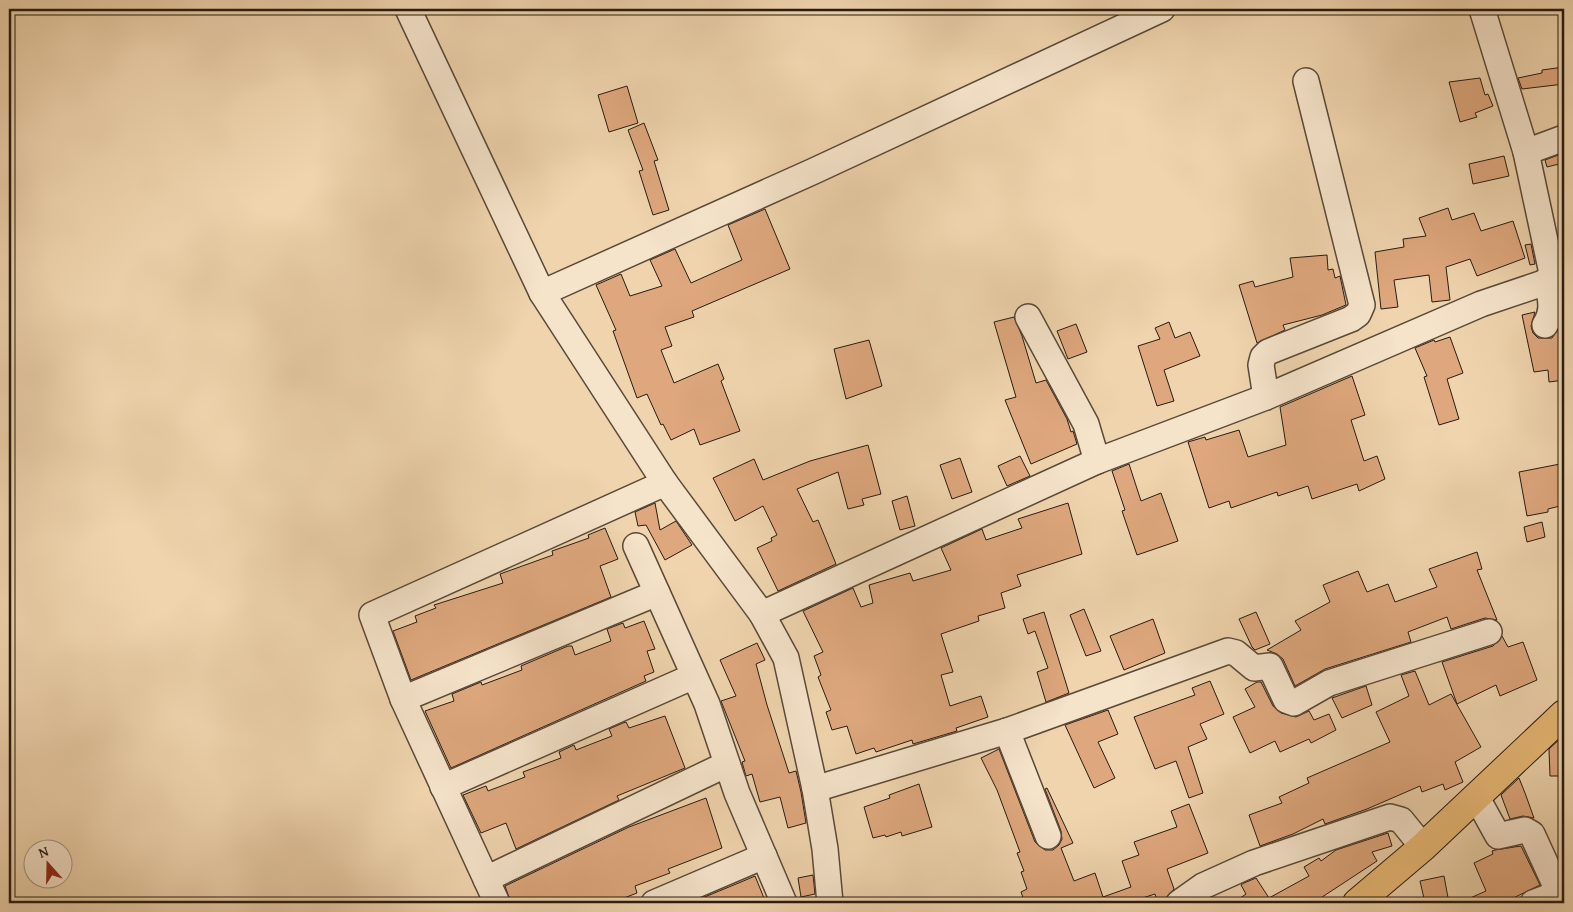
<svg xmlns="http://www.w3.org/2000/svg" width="1573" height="912" font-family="'Gentium Book Plus',serif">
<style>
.building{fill:#dea77d;stroke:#291b11}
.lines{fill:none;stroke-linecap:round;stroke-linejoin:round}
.minor-casing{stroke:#5a4938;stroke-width:28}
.major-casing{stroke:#291b11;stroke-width:30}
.minor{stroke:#f5e3ca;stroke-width:25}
.major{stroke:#e8ba76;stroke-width:28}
</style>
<rect width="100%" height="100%" fill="#efd4ad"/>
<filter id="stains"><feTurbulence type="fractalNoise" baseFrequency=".004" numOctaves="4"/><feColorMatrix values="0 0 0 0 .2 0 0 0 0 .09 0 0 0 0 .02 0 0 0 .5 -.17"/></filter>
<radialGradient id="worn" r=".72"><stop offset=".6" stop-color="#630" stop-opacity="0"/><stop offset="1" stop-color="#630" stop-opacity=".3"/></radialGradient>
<!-- building -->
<g class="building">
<path d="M 1564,67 L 1564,84 L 1522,89 L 1518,78 L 1542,73 L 1542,70 Z"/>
<path d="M 1480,78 L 1485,95 L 1488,94 L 1493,106 L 1475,113 L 1477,117 L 1460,122 L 1449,82 Z"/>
<path d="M 627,86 L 638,123 L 609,132 L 598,95 Z"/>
<path d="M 644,123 L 658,160 L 654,161 L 669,210 L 653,215 L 639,171 L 643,170 L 628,130 Z"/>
<path d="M 1561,154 L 1563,163 L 1547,167 L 1545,160 Z"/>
<path d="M 1504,156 L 1509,176 L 1473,184 L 1469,164 Z"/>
<path d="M 1448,208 L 1452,220 L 1474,213 L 1481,231 L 1513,221 L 1525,258 L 1477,276 L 1470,259 L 1446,267 L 1450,300 L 1432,302 L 1429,275 L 1394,280 L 1398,307 L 1381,309 L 1375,252 L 1404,247 L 1403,239 L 1426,236 L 1419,218 Z"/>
<path d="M 765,209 L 790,269 L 692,311 L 694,317 L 665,327 L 672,346 L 661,350 L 674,383 L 718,364 L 724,379 L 721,381 L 740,431 L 700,445 L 694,429 L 671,440 L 663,424 L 661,425 L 647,394 L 637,398 L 613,331 L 616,330 L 596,285 L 621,274 L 630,296 L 662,286 L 650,260 L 675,249 L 691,283 L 742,260 L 728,225 Z"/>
<path d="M 1531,244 L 1535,264 L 1530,265 L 1525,245 Z"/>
<path d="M 1327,255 L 1328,270 L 1333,269 L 1335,278 L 1340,276 L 1346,305 L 1322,315 L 1283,325 L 1285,330 L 1257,343 L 1239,285 L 1253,281 L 1255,287 L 1293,277 L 1290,258 Z"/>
<path d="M 1535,312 L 1531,326 L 1533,333 L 1538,338 L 1552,338 L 1560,327 L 1564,326 L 1564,380 L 1549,382 L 1548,370 L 1534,372 L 1522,315 Z"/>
<path d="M 1014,317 L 1022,336 L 1036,383 L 1046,380 L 1067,419 L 1071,432 L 1073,431 L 1077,444 L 1031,464 L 1005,400 L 1016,397 L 994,322 Z"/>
<path d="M 1169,322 L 1175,338 L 1190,332 L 1200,356 L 1164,370 L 1174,401 L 1157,406 L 1138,346 L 1160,339 L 1155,328 Z"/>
<path d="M 1076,324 L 1087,352 L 1068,359 L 1057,331 Z"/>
<path d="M 1450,337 L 1463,373 L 1447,379 L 1459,419 L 1439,425 L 1424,377 L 1427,376 L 1415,348 L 1434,340 L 1435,342 Z"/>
<path d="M 869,340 L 882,386 L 846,399 L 834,349 Z"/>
<path d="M 1352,376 L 1365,415 L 1351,420 L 1364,461 L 1377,456 L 1385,479 L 1359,491 L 1357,484 L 1312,499 L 1308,486 L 1278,496 L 1277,492 L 1231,508 L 1229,501 L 1209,508 L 1188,442 L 1205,437 L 1206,440 L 1239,430 L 1248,457 L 1286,445 L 1280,407 Z"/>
<path d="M 868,445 L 881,494 L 862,499 L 864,505 L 848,509 L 838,472 L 797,489 L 813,522 L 818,520 L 836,564 L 778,591 L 757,548 L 772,541 L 771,538 L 777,535 L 763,506 L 735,521 L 713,478 L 754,459 L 763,480 L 810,461 Z"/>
<path d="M 1020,456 L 1030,476 L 1007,486 L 998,466 Z"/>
<path d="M 960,458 L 972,492 L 952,499 L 940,465 Z"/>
<path d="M 1129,464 L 1141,501 L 1161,493 L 1178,541 L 1137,555 L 1122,511 L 1125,510 L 1112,471 Z"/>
<path d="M 1560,464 L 1564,481 L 1564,505 L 1548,509 L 1548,512 L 1527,516 L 1519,472 Z"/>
<path d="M 907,496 L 915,526 L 900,530 L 892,501 Z"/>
<path d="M 655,503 L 660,530 L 676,521 L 692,545 L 665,560 L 646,525 L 638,526 L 635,512 Z"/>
<path d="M 1068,503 L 1082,554 L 1017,575 L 1021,586 L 1001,593 L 1005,608 L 978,616 L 979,621 L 941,634 L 953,672 L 941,675 L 950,706 L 981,696 L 988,717 L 956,728 L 957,731 L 913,744 L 912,740 L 876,752 L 874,748 L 856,754 L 847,726 L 832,730 L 826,712 L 831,710 L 818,677 L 821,675 L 814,656 L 823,652 L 803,611 L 853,588 L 861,607 L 873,603 L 869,585 L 910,573 L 913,581 L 951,570 L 941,548 L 982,529 L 986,540 L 1022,528 L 1018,519 Z"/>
<path d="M 1542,522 L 1545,537 L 1527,542 L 1524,527 Z"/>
<path d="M 605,528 L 618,559 L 600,566 L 611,597 L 411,680 L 393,631 L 417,622 L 415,616 L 436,608 L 434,605 L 503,583 L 500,574 L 553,555 L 552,551 L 589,538 L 588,535 Z"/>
<path d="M 1477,552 L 1482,569 L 1477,570 L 1497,620 L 1485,618 L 1451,629 L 1447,617 L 1408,632 L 1411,642 L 1325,669 L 1295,686 L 1283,659 L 1277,654 L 1267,650 L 1301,630 L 1295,621 L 1330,602 L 1323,585 L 1358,571 L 1367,592 L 1388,584 L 1395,602 L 1437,587 L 1429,569 Z"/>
<path d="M 1084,609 L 1101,651 L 1086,656 L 1070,615 Z"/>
<path d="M 1044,612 L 1069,693 L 1046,702 L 1037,672 L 1048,668 L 1035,631 L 1028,634 L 1023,619 Z"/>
<path d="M 1256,612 L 1270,644 L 1255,650 L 1252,647 L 1239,619 Z"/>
<path d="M 1153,619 L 1165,653 L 1124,670 L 1110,636 Z"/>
<path d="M 644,621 L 655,649 L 647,651 L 654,672 L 644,676 L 646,681 L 451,768 L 425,711 L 454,701 L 452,694 L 481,682 L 482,685 L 522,670 L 521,666 L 568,646 L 572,646 L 575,655 L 611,641 L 607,629 L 623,623 L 625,628 Z"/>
<path d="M 1502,636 L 1508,647 L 1523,642 L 1537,680 L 1500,696 L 1496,685 L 1457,704 L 1442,662 L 1493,646 Z"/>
<path d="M 757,643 L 765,660 L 756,664 L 767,705 L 789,773 L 796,771 L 801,792 L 806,823 L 788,828 L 780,797 L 760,802 L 752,774 L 746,776 L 742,762 L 745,761 L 721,701 L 736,696 L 720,660 Z"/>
<path d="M 1415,671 L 1429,705 L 1451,694 L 1481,747 L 1455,762 L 1463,782 L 1445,790 L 1443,784 L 1422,792 L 1420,786 L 1367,809 L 1325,824 L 1323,819 L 1293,834 L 1260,846 L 1249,815 L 1282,803 L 1279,797 L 1309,783 L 1307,778 L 1390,742 L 1376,712 L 1409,696 L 1401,675 Z"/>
<path d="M 1210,681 L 1224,714 L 1200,724 L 1207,739 L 1188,747 L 1203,793 L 1189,798 L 1176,761 L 1155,769 L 1134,717 L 1195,695 L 1192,688 Z"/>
<path d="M 1257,682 L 1261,682 L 1273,706 L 1281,713 L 1296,717 L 1309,711 L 1314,720 L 1329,714 L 1336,730 L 1311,743 L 1309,739 L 1280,752 L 1275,741 L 1250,753 L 1233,717 L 1255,707 L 1245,689 Z"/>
<path d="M 1366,686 L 1372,705 L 1342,718 L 1332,698 Z"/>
<path d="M 1108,710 L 1118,734 L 1098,742 L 1115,778 L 1094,788 L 1065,725 Z"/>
<path d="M 665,716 L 685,768 L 617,796 L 619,800 L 516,849 L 506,823 L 481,833 L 463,795 L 486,786 L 488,791 L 525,777 L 523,772 L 561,758 L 559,752 L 574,745 L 576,750 L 612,736 L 609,729 L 623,723 L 626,722 L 629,728 Z"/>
<path d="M 1561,738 L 1564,738 L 1564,776 L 1550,776 L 1549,749 Z"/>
<path d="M 999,749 L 1035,842 L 1045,850 L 1053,850 L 1059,845 L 1062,839 L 1061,831 L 1045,789 L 1047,788 L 1073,843 L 1061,848 L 1074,881 L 1095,873 L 1103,897 L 1131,887 L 1122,861 L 1139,855 L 1134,842 L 1177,827 L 1171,811 L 1189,804 L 1208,853 L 1167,869 L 1174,889 L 1166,898 L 1157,901 L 1155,894 L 1127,903 L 1025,903 L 1021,892 L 1027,889 L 1021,872 L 1024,871 L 1017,853 L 1020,852 L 997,790 L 981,758 Z"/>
<path d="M 1519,778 L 1525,793 L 1534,818 L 1523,816 L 1510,819 L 1501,795 Z"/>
<path d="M 919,784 L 932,827 L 902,836 L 901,832 L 886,837 L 885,835 L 873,838 L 864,807 L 890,798 L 889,795 Z"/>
<path d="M 706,798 L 722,848 L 668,869 L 670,873 L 635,886 L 637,893 L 619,900 L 621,903 L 511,903 L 505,886 L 629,827 Z"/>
<path d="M 1388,833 L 1392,846 L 1372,852 L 1377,861 L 1313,903 L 1233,903 L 1246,894 L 1241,885 L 1244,883 L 1256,878 L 1269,898 L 1309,876 L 1304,867 L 1319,858 L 1321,861 L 1336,850 Z"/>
<path d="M 1521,846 L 1540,885 L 1503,903 L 1459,903 L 1486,891 L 1474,863 L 1493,854 L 1492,851 L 1495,850 Z"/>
<path d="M 813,875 L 815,894 L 801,897 L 798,878 Z"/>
<path d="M 755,876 L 766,903 L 690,903 L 741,882 Z"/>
<path d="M 1444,876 L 1449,903 L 1425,903 L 1420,881 Z"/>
</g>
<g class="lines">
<!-- minor casing -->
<g class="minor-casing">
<g id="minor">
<path d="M 408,9 L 542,293 L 665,483 L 762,614 L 786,658 L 815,789 L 825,849 L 830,903"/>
<path d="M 1482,9 L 1526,152 L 1553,278"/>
<path d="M 1526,152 L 1564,138"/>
<path d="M 542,293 L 814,171 L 1162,9"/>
<path d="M 1028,317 L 1086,424 L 1097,461"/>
<path d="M 1545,325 C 1555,310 1550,297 1547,280"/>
<path d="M 1266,397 L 1261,365 L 1263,357 L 1268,352 L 1351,319 L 1358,314 L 1362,305 L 1306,81"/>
<path d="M 636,546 L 707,704 L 737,793 L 784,903"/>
<path d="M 762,614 L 1097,461 L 1266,397 L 1481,304 L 1564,276"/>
<path d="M 403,699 L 657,593"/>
<path d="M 1007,731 L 1048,836"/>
<path d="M 443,787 L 694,676"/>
<path d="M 815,789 L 1007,731 L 1228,651 L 1236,653 L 1254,668 L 1270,666 L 1286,700 L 1294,703 L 1329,683 L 1489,632"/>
<path d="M 1477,798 L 1498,836 L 1525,830 L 1532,834 L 1559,893 L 1564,893"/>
<path d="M 486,879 L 727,764"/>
<path d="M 497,903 L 403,699 L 372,615 L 665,483"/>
<path d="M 654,903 L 764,856"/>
<path d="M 1179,903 L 1203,886 L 1254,863 L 1390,817 L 1401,820 L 1423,847"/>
<path d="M 1533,903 L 1559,893"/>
</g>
</g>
<!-- major casing -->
<g class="major-casing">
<path id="major" d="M 1357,903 L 1423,847 L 1564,714"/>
</g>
<!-- minor -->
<use href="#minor" class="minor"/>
<!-- major -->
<use href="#major" class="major"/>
</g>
<!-- margin -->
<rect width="1573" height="912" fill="none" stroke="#efd4ad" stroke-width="30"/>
<rect x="10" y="10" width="1553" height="892" fill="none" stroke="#291b11" stroke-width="2.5"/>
<rect x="15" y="15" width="1543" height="882" fill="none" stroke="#291b11"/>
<!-- north arrow -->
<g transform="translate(48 864) rotate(340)"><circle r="24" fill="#f5e3ca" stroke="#a39380"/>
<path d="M0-4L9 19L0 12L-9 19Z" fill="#8f2418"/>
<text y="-8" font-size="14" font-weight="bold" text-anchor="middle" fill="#291b11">N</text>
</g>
<rect width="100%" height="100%" filter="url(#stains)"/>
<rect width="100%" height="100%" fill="url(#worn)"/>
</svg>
